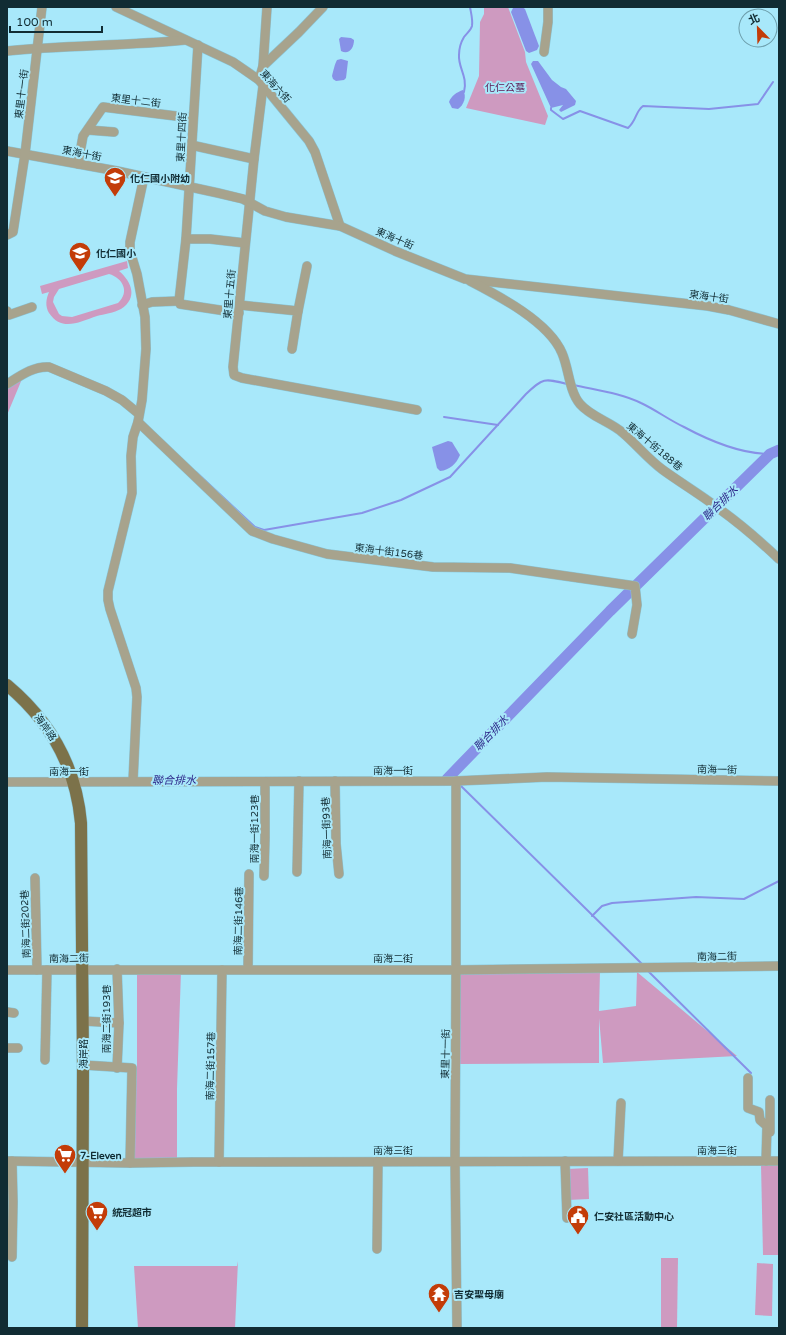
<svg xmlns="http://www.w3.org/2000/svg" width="786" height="1335" font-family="'Varela Round','Noto Sans TC',sans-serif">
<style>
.green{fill:#ce9ac0;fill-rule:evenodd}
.water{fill:#8791e7}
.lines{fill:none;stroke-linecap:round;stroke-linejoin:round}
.stream{stroke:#8791e7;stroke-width:2}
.river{stroke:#8791e7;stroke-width:11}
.minor-casing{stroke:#8ac2d2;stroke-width:10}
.major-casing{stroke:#8ac2d2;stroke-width:13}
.minor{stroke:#a7a38d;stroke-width:9}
.major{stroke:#7c724a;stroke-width:12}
.labels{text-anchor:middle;stroke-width:4;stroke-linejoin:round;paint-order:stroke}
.street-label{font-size:10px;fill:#112c33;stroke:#a8e8fa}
.park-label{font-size:10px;fill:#5d144f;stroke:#a8e8fa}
.poi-label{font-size:10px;font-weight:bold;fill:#112c33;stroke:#a8e8fa;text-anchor:start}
.water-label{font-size:11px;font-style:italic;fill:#2d288a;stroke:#a8e8fa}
</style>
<rect width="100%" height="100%" fill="#a8e8fa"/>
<!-- green -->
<g class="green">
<path d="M 484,7 L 508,7 L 525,52 L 526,62 L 548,116 L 545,125 L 466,108 L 479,76 L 480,22 L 484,14 Z"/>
<path d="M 127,261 L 128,268 L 119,271 C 132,282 138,298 121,309 C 114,313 104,314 97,316 C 79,322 62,332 49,313 C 45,306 46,299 49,292 L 42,294 L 40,286 ZM 109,274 C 123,278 130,292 118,303 L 72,317 L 62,316 L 59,314 L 53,302 L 54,297 L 59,289 Z"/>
<path d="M 22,379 L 7,415 L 7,388 Z"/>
<path d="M 137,970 L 181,971 L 177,1089 L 177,1158 L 131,1158 L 137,1067 Z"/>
<path d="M 600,971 L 599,1011 L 636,1006 L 637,972 L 737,1056 L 603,1063 L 599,1018 L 599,1063 L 458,1064 L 454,974 Z"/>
<path d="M 761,1165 L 779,1165 L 779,1255 L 763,1255 Z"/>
<path d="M 588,1168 L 589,1199 L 568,1200 L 567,1169 Z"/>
<path d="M 661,1258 L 678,1258 L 677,1328 L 661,1328 Z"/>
<path d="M 238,1261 L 235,1328 L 138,1328 L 134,1266 L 237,1266 Z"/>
<path d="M 757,1263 L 773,1264 L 772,1316 L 755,1315 Z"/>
</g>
<!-- water -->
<g class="water">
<path d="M 518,7 L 522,7 L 525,9 L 539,46 L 537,50 L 529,53 L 526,51 L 511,12 L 513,8 Z"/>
<path d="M 341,37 L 351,38 L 354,40 C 354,48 349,55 341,51 L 339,39 Z"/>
<path d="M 341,59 L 348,61 L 346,78 L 344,80 L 336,81 L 333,79 L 332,76 C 333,72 335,63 337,60 Z"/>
<path d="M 533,61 L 538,61 L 552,80 L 561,87 L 566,89 L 576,101 L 575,105 L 561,112 L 559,110 L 563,105 L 551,108 L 531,64 Z"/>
<path d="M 463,90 C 467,96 464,105 458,109 L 452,108 L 449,102 C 451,96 457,92 463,90 Z"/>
<path d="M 448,441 L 452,442 L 460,455 C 456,464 450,470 440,471 L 437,468 L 432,447 Z"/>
</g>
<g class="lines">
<!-- stream -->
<g class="stream">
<path d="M 464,92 C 468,76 458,68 459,55 C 459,48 461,42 464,37 C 467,33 471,30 472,26 C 473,20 471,13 470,7"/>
<path d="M 551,108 L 551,110 L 563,119 L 580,111 L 628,128 C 637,120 635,112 643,106 L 709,109 L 758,104 L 773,82"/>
<path d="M 574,385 C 596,390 621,393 641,403 C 656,410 669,420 684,427 C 710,441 740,454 770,454"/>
<path d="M 444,417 L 498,425"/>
<path d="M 196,472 L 255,527 L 264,530 L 362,513 L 401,500 L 450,477 L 526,394 C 543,378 544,378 567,384"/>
<path d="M 460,785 L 642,964"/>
<path d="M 592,916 L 602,906 L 612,903 L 696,897 L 744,899 L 779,881"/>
<path d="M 647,970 L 751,1073"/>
</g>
<!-- river -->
<path class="river" d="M 447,779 L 610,611 L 770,454 L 779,450"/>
<!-- minor casing -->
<g class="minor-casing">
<g id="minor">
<path d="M 116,7 L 233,62 L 259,80 L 309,141 L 315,152 L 340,226"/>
<path d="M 7,51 C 66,45 126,46 185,40"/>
<path d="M 544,52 L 548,22 L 548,7"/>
<path d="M 263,66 L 299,32 L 323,7"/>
<path d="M 259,80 L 263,66 L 267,7"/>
<path d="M 263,86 L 254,159 L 233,367 L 234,375 L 242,378 L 417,410"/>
<path d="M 88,130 L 114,132"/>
<path d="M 191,145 L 254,159"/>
<path d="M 7,151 L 117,171 L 218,193 L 243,199 L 265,211 L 286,217 L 340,226 L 395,251 L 465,279 L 708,306 L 729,310 L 779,324"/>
<path d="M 78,164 L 83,136 L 103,107 L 192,118"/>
<path d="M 7,235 L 13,232 L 25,154 L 42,7"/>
<path d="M 186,239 L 210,239 L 245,243"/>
<path d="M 470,281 C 499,296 549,322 562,353 C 569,369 569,391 580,404 C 591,417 611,422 623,433 C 637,445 648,459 663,470 C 681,483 701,495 718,508 C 739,523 760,541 779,559"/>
<path d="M 179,301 L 186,239 L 198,45"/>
<path d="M 179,301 L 180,304 L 239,313"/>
<path d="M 142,305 L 152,302 L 179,301"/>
<path d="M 240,305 L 298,311 L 292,349"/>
<path d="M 7,311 L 9,315 L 32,307"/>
<path d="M 298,311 L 307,266"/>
<path d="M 7,384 C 20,376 33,366 49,367 L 106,391 L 122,400 L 139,414"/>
<path d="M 138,422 L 252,531 L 273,539 L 327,554 L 433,567 L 510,568 L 635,586 L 637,605 L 632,634"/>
<path d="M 133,781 L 137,697 L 136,688 L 110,609 L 108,600 L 108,591 L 132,493 L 131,456 L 133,437 L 138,422 L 142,400 L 146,349 L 145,317 L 137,274 L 130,251 L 130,242 L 144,177"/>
<path d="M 335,781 L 336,844 L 339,874"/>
<path d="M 456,781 L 456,970 L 455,1161 L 457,1328"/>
<path d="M 7,782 L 456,781 L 547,777 L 779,781"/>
<path d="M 297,872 L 299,781"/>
<path d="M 264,876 L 265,837 L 265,782"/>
<path d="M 35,878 L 37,970"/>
<path d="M 117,969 L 119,1023 L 117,1068"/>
<path d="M 248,969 L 249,874"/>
<path d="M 7,970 L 456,970 L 779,966"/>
<path d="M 7,1012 L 14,1013"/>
<path d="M 83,1021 L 119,1023"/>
<path d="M 7,1048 L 18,1048"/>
<path d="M 45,1060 L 47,970"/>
<path d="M 83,1065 L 132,1068 L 130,1163"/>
<path d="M 748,1078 L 748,1108 L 759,1112 L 760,1120 L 767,1126 L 766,1161"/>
<path d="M 770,1132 L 770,1100"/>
<path d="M 7,1161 L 130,1163 L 193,1162 L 779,1161"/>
<path d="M 565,1161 L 567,1218"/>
<path d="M 618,1161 L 621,1103"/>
<path d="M 219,1162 L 222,970"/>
<path d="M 377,1249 L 378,1161"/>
<path d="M 12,1257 L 13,1202 L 12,1161"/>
</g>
</g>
<!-- major casing -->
<g class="major-casing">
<path id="major" d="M 7,685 C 50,721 76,766 81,823 L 83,1065 L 82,1328"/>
</g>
<!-- minor -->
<use href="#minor" class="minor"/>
<!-- major -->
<use href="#major" class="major"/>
</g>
<!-- icons -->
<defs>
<g id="school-pin" transform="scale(1.15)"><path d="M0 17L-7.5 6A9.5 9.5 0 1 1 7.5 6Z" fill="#c33c08" stroke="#a8e8fa"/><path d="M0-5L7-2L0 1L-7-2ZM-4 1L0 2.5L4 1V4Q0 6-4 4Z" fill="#fff"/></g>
<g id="supermarket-pin" transform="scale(1.15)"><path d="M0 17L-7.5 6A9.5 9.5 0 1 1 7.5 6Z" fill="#c33c08" stroke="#a8e8fa"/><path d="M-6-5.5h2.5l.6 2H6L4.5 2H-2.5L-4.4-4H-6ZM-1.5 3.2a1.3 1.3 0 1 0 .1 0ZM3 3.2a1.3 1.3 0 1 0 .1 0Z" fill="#fff"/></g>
<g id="civic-pin" transform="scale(1.15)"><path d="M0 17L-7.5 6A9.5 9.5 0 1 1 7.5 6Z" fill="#c33c08" stroke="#a8e8fa"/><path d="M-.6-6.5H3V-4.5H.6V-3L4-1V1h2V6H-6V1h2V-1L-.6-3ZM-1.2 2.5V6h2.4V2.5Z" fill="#fff"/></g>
<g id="temple-pin" transform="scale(1.15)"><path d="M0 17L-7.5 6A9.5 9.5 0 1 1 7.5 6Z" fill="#c33c08" stroke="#a8e8fa"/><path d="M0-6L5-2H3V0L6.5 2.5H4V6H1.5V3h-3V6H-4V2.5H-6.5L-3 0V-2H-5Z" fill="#fff"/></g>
</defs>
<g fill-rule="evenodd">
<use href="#school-pin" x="115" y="178"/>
<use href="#school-pin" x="80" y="253"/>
<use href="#supermarket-pin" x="65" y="1155"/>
<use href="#supermarket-pin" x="97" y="1212"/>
<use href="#civic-pin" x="578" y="1216"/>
<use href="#temple-pin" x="439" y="1294"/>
</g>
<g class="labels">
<!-- street labels -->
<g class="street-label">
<text transform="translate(276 86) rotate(48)" y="4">東海六街</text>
<text transform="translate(21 94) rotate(-83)" y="4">東里十一街</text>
<text transform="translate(136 100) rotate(7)" y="4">東里十二街</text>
<text transform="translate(181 137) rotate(-87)" y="4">東里十四街</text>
<text transform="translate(82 153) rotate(11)" y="4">東海十街</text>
<text transform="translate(395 238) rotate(23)" y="4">東海十街</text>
<text transform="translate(229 294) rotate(-85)" y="4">東里十五街</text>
<text transform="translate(709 296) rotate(8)" y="4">東海十街</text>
<text transform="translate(655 446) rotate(40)" y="4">東海十街188巷</text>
<text transform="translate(389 551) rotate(7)" y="4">東海十街156巷</text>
<text transform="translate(46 727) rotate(55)" y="4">海岸路</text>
<text transform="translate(717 769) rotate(1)" y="4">南海一街</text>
<text x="393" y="774">南海一街</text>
<text x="69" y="775">南海一街</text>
<text transform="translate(326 828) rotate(-92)" y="4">南海一街93巷</text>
<text transform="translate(254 829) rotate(-90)" y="4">南海一街123巷</text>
<text transform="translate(238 921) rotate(-89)" y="4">南海二街146巷</text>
<text transform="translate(25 924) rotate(-92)" y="4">南海二街202巷</text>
<text transform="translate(717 956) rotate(-1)" y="4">南海二街</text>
<text transform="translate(69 958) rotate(-1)" y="4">南海二街</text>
<text x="393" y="962">南海二街</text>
<text transform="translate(106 1019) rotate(-90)" y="4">南海二街193巷</text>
<text transform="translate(83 1054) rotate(-90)" y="4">海岸路</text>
<text transform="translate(445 1054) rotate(-89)" y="4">東里十一街</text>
<text transform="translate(210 1066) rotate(-89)" y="4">南海二街157巷</text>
<text x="393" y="1154">南海三街</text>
<text x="717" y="1154">南海三街</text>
</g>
<!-- park labels -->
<g class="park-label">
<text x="505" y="91">化仁公墓</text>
</g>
<!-- poi labels -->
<g class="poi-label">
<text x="130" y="182">化仁國小附幼</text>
<text x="96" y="257">化仁國小</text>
<text x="80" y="1159">7-Eleven</text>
<text x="112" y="1216">統冠超市</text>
<text x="594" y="1220">仁安社區活動中心</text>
<text x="454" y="1298">吉安聖母廟</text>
</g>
<!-- water labels -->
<g class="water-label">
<text transform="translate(720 503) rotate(-44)" y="4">聯合排水</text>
<text transform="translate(491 733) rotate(-46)" y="4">聯合排水</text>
<text x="174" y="784">聯合排水</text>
</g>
</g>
<!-- border -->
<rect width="786" height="1335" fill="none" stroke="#112c33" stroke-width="16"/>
<!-- north arrow -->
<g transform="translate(758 28) rotate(337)"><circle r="19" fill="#a8e8fa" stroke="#6c9daa"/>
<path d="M0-3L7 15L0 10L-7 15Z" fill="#c33c08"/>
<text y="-6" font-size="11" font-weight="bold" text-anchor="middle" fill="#112c33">北</text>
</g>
<!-- scale -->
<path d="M10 26v6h92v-6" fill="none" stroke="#112c33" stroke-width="2"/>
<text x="16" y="26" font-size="12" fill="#112c33" stroke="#a8e8fa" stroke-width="3" paint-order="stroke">100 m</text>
</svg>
